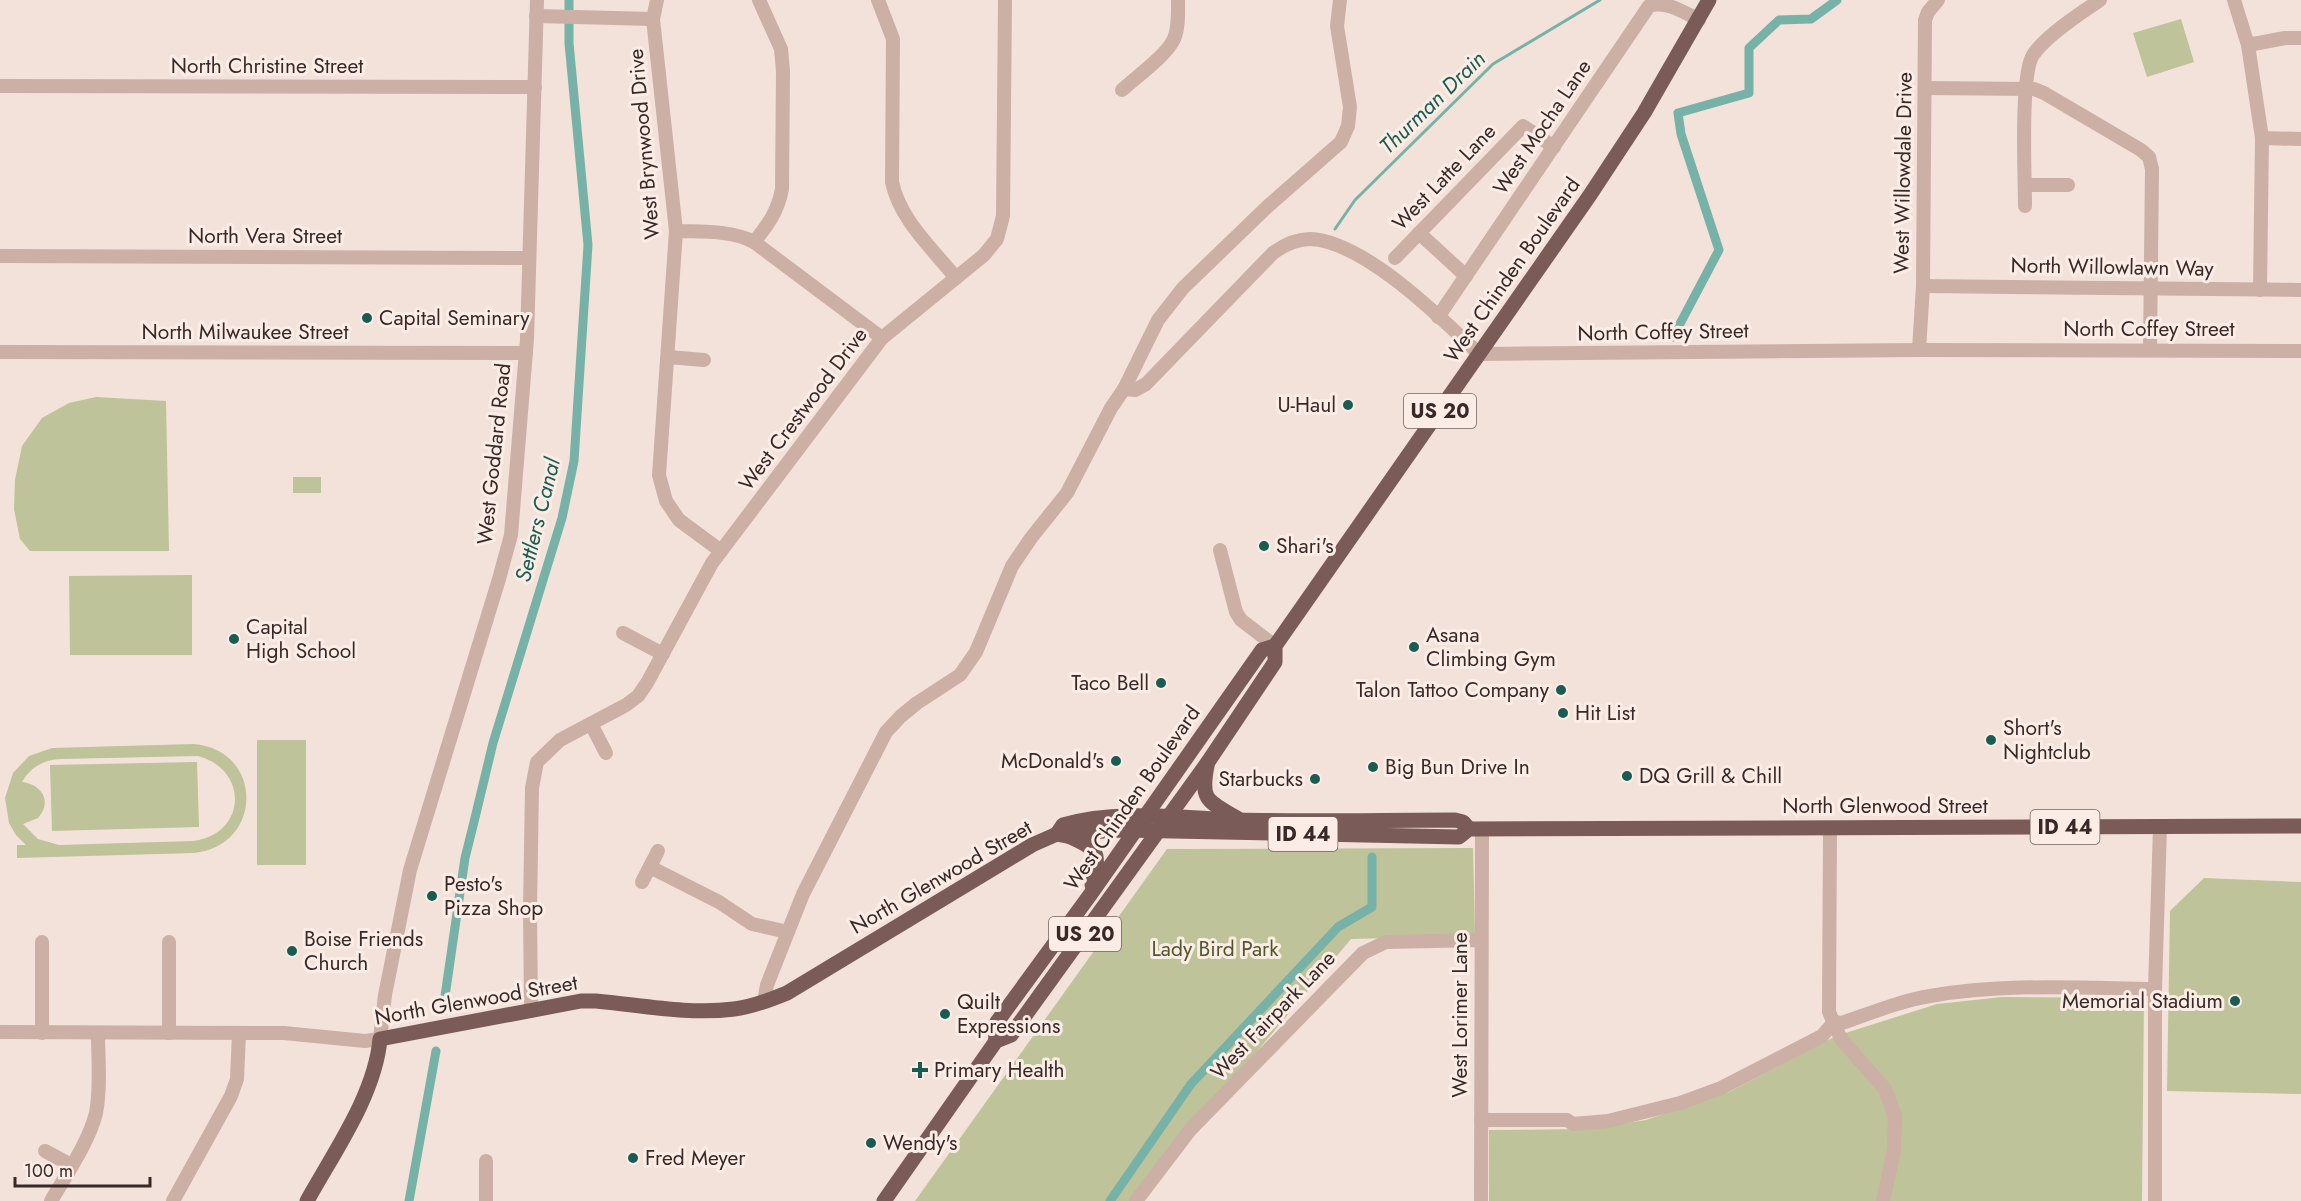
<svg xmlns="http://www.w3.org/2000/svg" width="2301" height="1201" font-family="Jost,sans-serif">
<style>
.green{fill:#bec399;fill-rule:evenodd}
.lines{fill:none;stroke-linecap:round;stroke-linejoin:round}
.stream{stroke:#77b2a8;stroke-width:3}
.canal{stroke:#77b2a8;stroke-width:9}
.minor{stroke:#ccafa5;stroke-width:14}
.major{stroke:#7a5b57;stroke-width:15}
.poi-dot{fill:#195c52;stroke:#fbede6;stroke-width:2}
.labels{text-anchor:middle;stroke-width:6;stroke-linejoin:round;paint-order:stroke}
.shield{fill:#fbede6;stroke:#726460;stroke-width:1.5}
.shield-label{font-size:20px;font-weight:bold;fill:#372927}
.street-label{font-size:21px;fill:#372927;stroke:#fbede6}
.poi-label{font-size:21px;fill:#372927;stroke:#fbede6;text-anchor:start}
.park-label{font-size:21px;fill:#505729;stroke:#fbede6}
.water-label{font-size:22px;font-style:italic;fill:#195c52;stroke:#fbede6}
</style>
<rect width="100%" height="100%" fill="#f3e2da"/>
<!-- green -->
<g class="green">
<path d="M 2181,19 L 2194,62 L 2147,77 L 2133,33 Z"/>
<path d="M 96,397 L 166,401 L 169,551 L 30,551 L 20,539 L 14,509 L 15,480 L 22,446 L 42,418 L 69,403 Z"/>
<rect x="293" y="477" width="28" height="16"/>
<path d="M 192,575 L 192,655 L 70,655 L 69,576 Z"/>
<rect x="257" y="740" width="49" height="125"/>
<path d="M 193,744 C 264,749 264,846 194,853 L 17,858 L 17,845 L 26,845 L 16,835 L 9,823 L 5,798 L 13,773 L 29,756 L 52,748 ZM 198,756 C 250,770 246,835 193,841 L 59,845 L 38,839 L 23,824 L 38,818 C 53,801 41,784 22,782 C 31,767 43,760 61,759 Z"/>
<path d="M 197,762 L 199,827 L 52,831 L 50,765 Z"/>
<path d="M 1473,848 L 1475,936 L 1351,939 L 1132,1201 L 915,1201 L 1167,849 Z"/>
<path d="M 2204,878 L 2301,882 L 2301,1094 L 2167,1091 L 2170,911 Z"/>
<path d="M 2002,997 L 2144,998 L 2142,1201 L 1489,1201 L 1489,1130 L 1588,1129 L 1646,1120 L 1729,1092 L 1836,1036 L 1937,1004 Z"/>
</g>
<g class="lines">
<!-- stream -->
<path class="stream" d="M 1335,229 L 1355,200 L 1493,64 L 1600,0"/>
<!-- canal -->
<g class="canal">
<path d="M 1673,337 L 1719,250 L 1681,134 L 1678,113 L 1749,93 L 1749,48 L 1779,20 L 1811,19 L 1837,0"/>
<path d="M 444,1003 L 465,858 L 474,822 L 493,743 L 562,518 L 574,461 L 588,245 L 569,43 L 569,0"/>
<path d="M 409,1201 L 436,1051"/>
<path d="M 1110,1201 L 1191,1084 L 1338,927 L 1372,907 L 1372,857"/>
</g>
<!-- minor -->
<g class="minor">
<path d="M 657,0 L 653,19 L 676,231 L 659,475 L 666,501 L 679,520 L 721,551"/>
<path d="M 878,0 L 893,39 L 892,182 C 900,220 932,248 956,278"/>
<path d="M 2234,0 L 2248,45 L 2262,138 L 2260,290"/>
<path d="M 536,16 L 653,19"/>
<path d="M 2248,45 L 2285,38 L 2301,38"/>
<path d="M 0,86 L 535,87"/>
<path d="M 1925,88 L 2034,89 L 2044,93 L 2141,150 L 2149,157 L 2152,169 L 2150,349"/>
<path d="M 1122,90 C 1137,76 1166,56 1174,39 C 1179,27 1178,13 1178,0"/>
<path d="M 2262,138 L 2301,139"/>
<path d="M 2025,185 L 2068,185"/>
<path d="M 2025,206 C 2025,177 2020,75 2033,55 C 2044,37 2082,12 2100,0"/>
<path d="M 676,231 C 702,232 731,230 754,242 L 882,338"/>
<path d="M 1419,233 L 1466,276"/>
<path d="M 754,242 C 768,225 778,211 782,189 L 783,71 L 781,49 L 759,0"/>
<path d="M 0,256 L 529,258"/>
<path d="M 1395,258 L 1523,126 L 1554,147"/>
<path d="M 1923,286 L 2301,290"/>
<path d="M 1438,317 L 1649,6 C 1665,0 1684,12 1699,20"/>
<path d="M 1919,350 L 1923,286 L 1925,20 L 1928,12 L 1938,0"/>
<path d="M 0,352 L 526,353"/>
<path d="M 668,357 L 704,360"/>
<path d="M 1124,389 L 1135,390 L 1146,384 L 1273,253 C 1284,245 1296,239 1310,239 C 1364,241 1441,318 1479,354 L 1919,350 L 2301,351"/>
<path d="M 1220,550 L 1236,612 L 1241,620 L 1275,646"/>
<path d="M 623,633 L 663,654"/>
<path d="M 591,724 L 606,753"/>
<path d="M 1830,828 L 1829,1012 L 1841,1039 L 1885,1089 L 1895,1116 L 1894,1150 L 1883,1201"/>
<path d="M 650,867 L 719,902 L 752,924 L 788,932"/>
<path d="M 642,882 L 658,851"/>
<path d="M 42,942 L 42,1033"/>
<path d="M 169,942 L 169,1033"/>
<path d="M 764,1002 L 767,985 L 803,894 L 886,732 L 901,716 L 917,703 L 960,675 L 976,652 L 1012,566 L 1031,538 L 1067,493 L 1111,408 L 1124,389 L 1158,320 L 1183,288 L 1267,207 L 1341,142 L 1348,126 L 1350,107 L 1337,26 L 1340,0"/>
<path d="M 531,1011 L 530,909 L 532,788 L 537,762 L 560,740 L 626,705 L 638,696 L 647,683 L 712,563 L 882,338 L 984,255 L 997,239 L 1003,216 L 1005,0"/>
<path d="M 0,1032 L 284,1033 L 365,1041 L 380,1039 L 385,995 L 410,870 L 499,579 L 511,535 L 527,339 L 537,0"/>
<path d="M 1481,1120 L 1567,1120 L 1573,1124 L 1608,1121 L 1680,1103 L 1721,1088 L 1822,1036 L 1834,1022 L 1842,1023 C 1871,1013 1900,1001 1930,996 C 2004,983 2080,988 2155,989"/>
<path d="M 45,1151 L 71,1165"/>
<path d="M 486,1161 L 486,1201"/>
<path d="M 51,1201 C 66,1175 89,1142 96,1113 C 101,1087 98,1059 98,1033"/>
<path d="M 173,1201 L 231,1096 L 237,1079 L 239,1033"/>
<path d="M 1136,1201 L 1190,1130 L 1363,953 L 1386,942 L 1481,940"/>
<path d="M 1481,1201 L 1482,829"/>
<path d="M 2155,1201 L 2155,989 L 2160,827"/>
</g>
<!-- major -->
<g class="major">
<path d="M 1207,766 C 1200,801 1208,801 1237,818"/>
<path d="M 1057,834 L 1063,825 C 1118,809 1179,818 1236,820 C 1309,822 1382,820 1455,820 L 1463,822 L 1469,829"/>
<path d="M 1068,836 C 1100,850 1100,852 1092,885"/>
<path d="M 996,1041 L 995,1027 L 997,1022 L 1090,895 L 1262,650 L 1275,646"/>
<path d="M 307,1201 C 334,1152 375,1095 380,1039 L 581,1001 L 596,1001 C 641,1005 689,1015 734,1009 C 752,1007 770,1000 787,993 L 1032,845 L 1057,834 L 1068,836 L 1086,832 L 1123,830 L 1459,837 L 1469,829 L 2301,826"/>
<path d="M 884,1201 L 996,1041 L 1011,1035 L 1208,762 L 1275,662 L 1275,646 L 1590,195 L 1644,113 L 1709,0"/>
</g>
</g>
<!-- markers -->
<g class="poi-dot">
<circle cx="367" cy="318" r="6"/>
<circle cx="1348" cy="405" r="6"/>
<circle cx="1264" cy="546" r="6"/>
<circle cx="234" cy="639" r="6"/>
<circle cx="1414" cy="647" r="6"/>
<circle cx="1161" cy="683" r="6"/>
<circle cx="1561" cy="690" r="6"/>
<circle cx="1563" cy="713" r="6"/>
<circle cx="1991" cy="740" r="6"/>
<circle cx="1116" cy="761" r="6"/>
<circle cx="1373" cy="767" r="6"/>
<circle cx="1627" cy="776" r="6"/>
<circle cx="1315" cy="779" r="6"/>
<circle cx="432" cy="896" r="6"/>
<circle cx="292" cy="951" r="6"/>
<circle cx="2235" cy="1001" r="6"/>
<circle cx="945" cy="1014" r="6"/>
<path d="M917 1061h6v6h6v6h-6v6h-6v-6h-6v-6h6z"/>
<circle cx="871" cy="1143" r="6"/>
<circle cx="633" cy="1158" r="6"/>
</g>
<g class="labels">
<!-- shield labels -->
<g class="shield">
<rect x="1404" y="394" width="72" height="34" rx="4.5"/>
<rect x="2030.5" y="810" width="69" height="34" rx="4.5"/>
<rect x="1268.5" y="817" width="69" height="34" rx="4.5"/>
<rect x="1049" y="917" width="72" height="34" rx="4.5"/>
</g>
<g class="shield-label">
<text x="1440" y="418">US 20</text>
<text x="2065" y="834">ID 44</text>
<text x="1303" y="841">ID 44</text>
<text x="1085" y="941">US 20</text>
</g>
<!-- street labels -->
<g class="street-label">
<text x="267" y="73">North Christine Street</text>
<text transform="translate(1542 127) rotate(-56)" y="7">West Mocha Lane</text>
<text transform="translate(644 144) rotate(-95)" y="7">West Brynwood Drive</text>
<text transform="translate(1903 173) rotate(-89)" y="7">West Willowdale Drive</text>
<text transform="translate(1444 177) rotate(-46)" y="7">West Latte Lane</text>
<text x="265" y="243">North Vera Street</text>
<text transform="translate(2112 267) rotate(1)" y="7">North Willowlawn Way</text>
<text transform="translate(1512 270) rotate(-55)" y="7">West Chinden Boulevard</text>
<text x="2149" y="336">North Coffey Street</text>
<text x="245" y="339">North Milwaukee Street</text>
<text transform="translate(1663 332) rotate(-1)" y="7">North Coffey Street</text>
<text transform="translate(803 409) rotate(-53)" y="7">West Crestwood Drive</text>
<text transform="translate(494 454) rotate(-84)" y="7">West Goddard Road</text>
<text transform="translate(1132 798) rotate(-55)" y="7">West Chinden Boulevard</text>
<text x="1885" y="813">North Glenwood Street</text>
<text transform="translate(941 877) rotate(-30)" y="7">North Glenwood Street</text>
<text transform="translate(476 1000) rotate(-10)" y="7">North Glenwood Street</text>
<text transform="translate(1273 1015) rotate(-46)" y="7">West Fairpark Lane</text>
<text transform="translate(1460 1015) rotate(-90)" y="7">West Lorimer Lane</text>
</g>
<!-- poi labels -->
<g class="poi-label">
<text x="379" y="325">Capital Seminary</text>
<text x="1336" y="412" text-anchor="end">U-Haul</text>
<text x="1276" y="553">Shari's</text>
<text x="246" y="634">Capital<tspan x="246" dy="24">High School</tspan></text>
<text x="1426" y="642">Asana<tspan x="1426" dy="24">Climbing Gym</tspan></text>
<text x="1149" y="690" text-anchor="end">Taco Bell</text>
<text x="1549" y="697" text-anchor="end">Talon Tattoo Company</text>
<text x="1575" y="720">Hit List</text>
<text x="2003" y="735">Short's<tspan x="2003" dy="24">Nightclub</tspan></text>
<text x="1104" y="768" text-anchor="end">McDonald's</text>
<text x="1385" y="774">Big Bun Drive In</text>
<text x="1639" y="783">DQ Grill &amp; Chill</text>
<text x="1303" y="786" text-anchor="end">Starbucks</text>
<text x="444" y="891">Pesto's<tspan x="444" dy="24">Pizza Shop</tspan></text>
<text x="304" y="946">Boise Friends<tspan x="304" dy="24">Church</tspan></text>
<text x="2223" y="1008" text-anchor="end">Memorial Stadium</text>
<text x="957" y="1009">Quilt<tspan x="957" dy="24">Expressions</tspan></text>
<text x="934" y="1077">Primary Health</text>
<text x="883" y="1150">Wendy's</text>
<text x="645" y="1165">Fred Meyer</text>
</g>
<!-- park labels -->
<g class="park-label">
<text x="1215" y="956">Lady Bird Park</text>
</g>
<!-- water labels -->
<g class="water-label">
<text transform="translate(1432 102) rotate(-44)" y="8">Thurman Drain</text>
<text transform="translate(537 520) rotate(-76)" y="8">Settlers Canal</text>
</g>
</g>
<!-- scale -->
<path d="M15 1177v9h135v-9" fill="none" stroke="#372927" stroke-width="3"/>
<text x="24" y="1177" font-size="18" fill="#372927" stroke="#fbede6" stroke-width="4.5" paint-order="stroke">100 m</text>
</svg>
